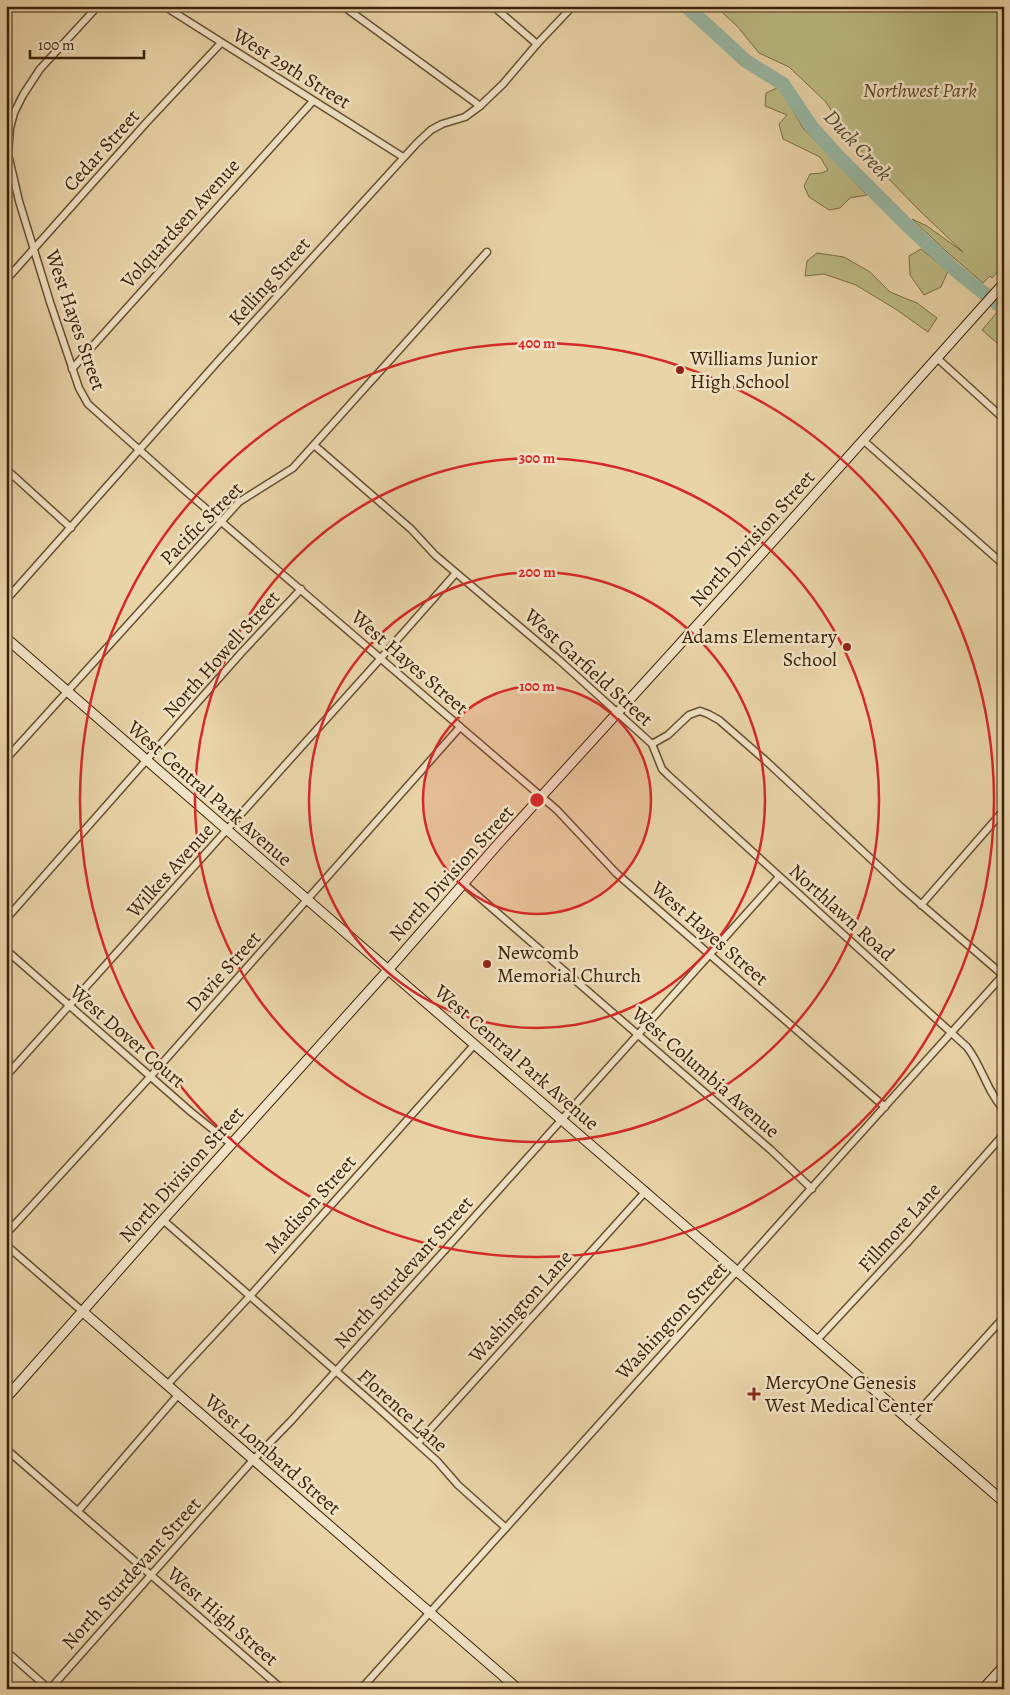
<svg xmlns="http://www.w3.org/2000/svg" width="1010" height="1695" font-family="Alegreya,serif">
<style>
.green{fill:#bcbb84;stroke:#7c6e46}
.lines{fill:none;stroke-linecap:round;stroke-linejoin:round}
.river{stroke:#98b8a5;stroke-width:14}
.street-casing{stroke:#674e30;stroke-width:9}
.secondary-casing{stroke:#3c2108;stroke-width:11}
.street{stroke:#f1e3c6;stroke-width:6}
.secondary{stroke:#f1e3c6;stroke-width:9}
.ring{fill:none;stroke:#d62828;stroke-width:2.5}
.poi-dot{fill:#8f2418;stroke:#f1e3c6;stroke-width:2}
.labels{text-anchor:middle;stroke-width:5;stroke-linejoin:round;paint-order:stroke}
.street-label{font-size:20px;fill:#3c2108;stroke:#f1e3c6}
.park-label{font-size:20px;font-style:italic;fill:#5c4827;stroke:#f1e3c6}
.poi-label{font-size:20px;fill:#3c2108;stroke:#f1e3c6;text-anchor:start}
.water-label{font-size:21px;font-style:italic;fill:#53472f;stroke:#f1e3c6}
.centre{fill:#d62828;stroke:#f1e3c6;stroke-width:2.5}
.ring-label{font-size:15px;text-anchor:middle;font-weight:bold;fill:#d62828;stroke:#f1e3c6;stroke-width:5;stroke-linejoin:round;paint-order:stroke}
</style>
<rect width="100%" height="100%" fill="#e9d4a8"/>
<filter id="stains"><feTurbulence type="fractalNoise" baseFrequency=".004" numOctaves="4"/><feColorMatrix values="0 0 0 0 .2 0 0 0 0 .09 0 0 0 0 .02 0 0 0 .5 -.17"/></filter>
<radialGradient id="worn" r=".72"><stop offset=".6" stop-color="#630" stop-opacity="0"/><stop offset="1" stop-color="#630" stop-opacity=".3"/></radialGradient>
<!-- green -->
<g class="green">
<path d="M 715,6 L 1004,6 L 1004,265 L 992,278 L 990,276 L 983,283 L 947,252 L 912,219 L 927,226 L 963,252 L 920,211 L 847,136 L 826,102 L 789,67 L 759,53 L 737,26 Z"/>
<path d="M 779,87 L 803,128 L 867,195 L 850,198 L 840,208 L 829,210 L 809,197 L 804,186 L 810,174 L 822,173 L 828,170 L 820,157 L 783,139 L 779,124 L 787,115 L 765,106 L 766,93 Z"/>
<path d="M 921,249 L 948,271 L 941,287 L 924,295 L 910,275 L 909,256 Z"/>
<path d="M 817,253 L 844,257 L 870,272 L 890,292 L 917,303 L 937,318 L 928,332 L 897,310 L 856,285 L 824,274 L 805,276 L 807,261 Z"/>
<path d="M 1004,304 L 1004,349 L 982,330 Z"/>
</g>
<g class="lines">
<!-- river -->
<path class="river" d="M 686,6 L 746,61 L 783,84 L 811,126 L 836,154 L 911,229 L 955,270 L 1004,309"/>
<!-- street casing -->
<g class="street-casing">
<g id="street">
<path d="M 98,6 L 40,69 L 23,95 L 14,113 L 10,128 L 8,154 L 19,201 L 50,302 L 79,388 L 88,404 L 182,488 L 557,810 L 616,873 L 885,1107"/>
<path d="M 164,6 L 403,157"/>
<path d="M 343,6 L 480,106"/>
<path d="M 493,6 L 537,44"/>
<path d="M 6,280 L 146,123 L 221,43"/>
<path d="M 937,358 L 1004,419"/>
<path d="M 72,369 L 313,101"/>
<path d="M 863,440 L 1004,565"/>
<path d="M 314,445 L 411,529 L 435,555 L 559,660 L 652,744 L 662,769 L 668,775 L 967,1047 C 982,1066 987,1092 1004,1110"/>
<path d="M 6,469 L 71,528"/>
<path d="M 6,600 L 219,360 L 417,143 L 431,130 L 442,124 L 465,117 L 480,106 L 503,84 L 537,44 L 573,6"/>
<path d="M 652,744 L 668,735 L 689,715 L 700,711 L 708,714 L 719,720 L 765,760 L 901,887 L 1004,976"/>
<path d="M 6,759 L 239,502 L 293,468 L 487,252"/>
<path d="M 463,883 L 771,1150 L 812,1189"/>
<path d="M 921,905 L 1004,810"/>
<path d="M 6,919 L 242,652 L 301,589"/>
<path d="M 6,950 L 191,1112 L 231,1144"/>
<path d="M 6,1076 L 381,658 L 456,573"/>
<path d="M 163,1220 L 377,1407 L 437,1461 L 458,1485 L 506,1528"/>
<path d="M 6,1234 L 150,1077 L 460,727"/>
<path d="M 6,1245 L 82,1311"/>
<path d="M 817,1340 L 908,1242 L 1004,1134"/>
<path d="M 167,1385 L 250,1296 L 475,1044"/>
<path d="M 909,1422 L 1004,1317"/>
<path d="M 418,1443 L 646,1191"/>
<path d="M 6,1449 L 282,1689"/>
<path d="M 78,1511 L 178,1395"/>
<path d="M 6,1651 L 49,1689"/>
<path d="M 50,1689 L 253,1460 L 291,1421 L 444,1251 L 779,877"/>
<path d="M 361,1689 L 1004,974"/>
</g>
</g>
<!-- secondary casing -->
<g class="secondary-casing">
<g id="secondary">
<path d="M 6,638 C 337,928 672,1213 1004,1502"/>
<path d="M 82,1311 L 518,1689"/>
<path d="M 6,1398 L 163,1220 L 388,970 L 499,843 L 739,579 L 1004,283"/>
<path d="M 983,1689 L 1004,1666"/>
</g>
</g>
<!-- street -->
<use href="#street" class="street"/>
<!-- secondary -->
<use href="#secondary" class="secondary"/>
</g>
<!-- distance rings -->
<circle cx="537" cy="800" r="114" fill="#d62828" fill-opacity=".12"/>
<g class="ring">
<circle cx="537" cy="800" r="114"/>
<circle cx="537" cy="800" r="228"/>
<circle cx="537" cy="800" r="342"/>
<circle cx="537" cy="800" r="457"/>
</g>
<!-- markers -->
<g class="poi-dot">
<circle cx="680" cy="370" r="5"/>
<circle cx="847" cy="647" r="5"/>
<circle cx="487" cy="964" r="5"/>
<path d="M751.5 1386.5h5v5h5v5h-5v5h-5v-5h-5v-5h5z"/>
</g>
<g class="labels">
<!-- street labels -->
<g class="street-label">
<text transform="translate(292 68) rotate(32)" y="7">West 29th Street</text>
<text transform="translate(101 150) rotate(-48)" y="7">Cedar Street</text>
<text transform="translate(180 223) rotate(-48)" y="7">Volquardsen Avenue</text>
<text transform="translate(269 281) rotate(-48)" y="7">Kelling Street</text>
<text transform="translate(76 320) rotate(71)" y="7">West Hayes Street</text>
<text transform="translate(201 523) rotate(-45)" y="7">Pacific Street</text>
<text transform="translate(752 538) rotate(-48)" y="7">North Division Street</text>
<text transform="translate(221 654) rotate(-48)" y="7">North Howell Street</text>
<text transform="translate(410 662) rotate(41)" y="7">West Hayes Street</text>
<text transform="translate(589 667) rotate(42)" y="7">West Garfield Street</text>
<text transform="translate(210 793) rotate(41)" y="7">West Central Park Avenue</text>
<text transform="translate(170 870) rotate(-48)" y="7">Wilkes Avenue</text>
<text transform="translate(451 873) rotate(-48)" y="7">North Division Street</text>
<text transform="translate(842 912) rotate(42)" y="7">Northlawn Road</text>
<text transform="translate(710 933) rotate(41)" y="7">West Hayes Street</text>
<text transform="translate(223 971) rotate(-48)" y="7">Davie Street</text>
<text transform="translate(128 1036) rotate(41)" y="7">West Dover Court</text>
<text transform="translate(517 1057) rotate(41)" y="7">West Central Park Avenue</text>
<text transform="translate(706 1072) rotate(41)" y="7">West Columbia Avenue</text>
<text transform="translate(181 1174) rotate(-48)" y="7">North Division Street</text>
<text transform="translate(310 1204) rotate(-48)" y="7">Madison Street</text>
<text transform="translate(899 1227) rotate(-48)" y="7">Fillmore Lane</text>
<text transform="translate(403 1272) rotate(-48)" y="7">North Sturdevant Street</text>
<text transform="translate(520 1306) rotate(-48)" y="7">Washington Lane</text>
<text transform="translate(671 1320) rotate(-47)" y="7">Washington Street</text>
<text transform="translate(403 1410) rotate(42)" y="7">Florence Lane</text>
<text transform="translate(273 1454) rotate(41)" y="7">West Lombard Street</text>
<text transform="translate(131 1573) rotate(-48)" y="7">North Sturdevant Street</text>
<text transform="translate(223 1616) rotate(41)" y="7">West High Street</text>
</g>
<!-- park labels -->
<g class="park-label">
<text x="920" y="97">Northwest Park</text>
</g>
<!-- poi labels -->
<g class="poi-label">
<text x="690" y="365">Williams Junior<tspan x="690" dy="23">High School</tspan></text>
<text x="837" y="643" text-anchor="end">Adams Elementary<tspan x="837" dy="23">School</tspan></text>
<text x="497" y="959">Newcomb<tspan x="497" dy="23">Memorial Church</tspan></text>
<text x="765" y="1389">MercyOne Genesis<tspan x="765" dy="23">West Medical Center</tspan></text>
</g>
<!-- water labels -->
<g class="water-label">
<text transform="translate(858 145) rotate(47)" y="7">Duck Creek</text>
</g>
</g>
<circle cx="537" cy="800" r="8" class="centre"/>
<g class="ring-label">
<text x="537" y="348">400 m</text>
<text x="537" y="463">300 m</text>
<text x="537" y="577">200 m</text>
<text x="537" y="691">100 m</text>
</g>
<!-- margin -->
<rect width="1010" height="1695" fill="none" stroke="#e9d4a8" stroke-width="25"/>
<rect x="8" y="8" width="995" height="1680" fill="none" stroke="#3c2108" stroke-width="2.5"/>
<rect x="12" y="12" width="985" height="1670" fill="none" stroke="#3c2108"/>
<!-- scale -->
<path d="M30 50v8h114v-8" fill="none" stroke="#3c2108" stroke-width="2.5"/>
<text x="38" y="50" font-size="15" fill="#3c2108" stroke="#f1e3c6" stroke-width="4" paint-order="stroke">100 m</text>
<rect width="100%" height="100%" filter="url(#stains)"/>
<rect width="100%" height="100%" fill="url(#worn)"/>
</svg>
